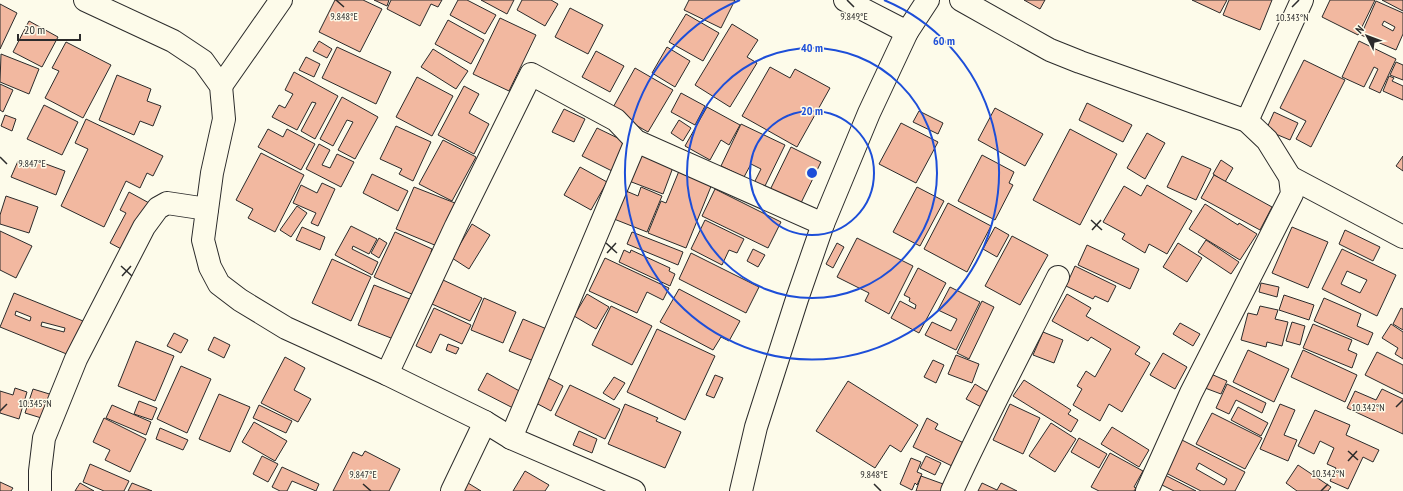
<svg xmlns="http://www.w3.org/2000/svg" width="1403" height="491" font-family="'PT Sans Narrow',sans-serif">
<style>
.building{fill:#f2b8a0;stroke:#2b2b2b;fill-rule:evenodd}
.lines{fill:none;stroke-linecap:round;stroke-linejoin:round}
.minor-casing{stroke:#2b2b2b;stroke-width:24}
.minor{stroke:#fdfbea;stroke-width:22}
.ticks{fill:none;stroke:#2b2b2b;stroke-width:1.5}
.ring{fill:none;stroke:#1d4ed8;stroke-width:2}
.ticks-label{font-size:10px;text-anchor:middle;fill:#2b2b2b;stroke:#fdfbea;stroke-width:3;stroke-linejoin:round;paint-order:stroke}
.centre{fill:#1d4ed8;stroke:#fdfbea;stroke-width:2}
.ring-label{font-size:12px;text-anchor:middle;font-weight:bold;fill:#1d4ed8;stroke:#fdfbea;stroke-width:3;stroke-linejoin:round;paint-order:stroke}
</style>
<rect width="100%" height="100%" fill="#fdfbea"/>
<!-- building -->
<g class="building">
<path d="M 335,0 L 363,0 L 382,9 L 360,52 L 319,32 Z"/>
<path d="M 374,0 L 389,0 L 387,6 Z"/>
<path d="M 391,0 L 442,0 L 438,7 L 431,4 L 420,26 L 387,9 Z"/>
<path d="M 458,0 L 467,0 L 496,15 L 485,34 L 450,15 Z"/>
<path d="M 481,0 L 514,0 L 507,14 Z"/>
<path d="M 522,0 L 551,0 L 558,4 L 545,26 L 517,10 Z"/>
<path d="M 689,0 L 735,0 L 721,28 L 684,10 Z"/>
<path d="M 1024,0 L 1045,0 L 1040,9 Z"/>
<path d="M 1192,0 L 1227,0 L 1220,13 Z"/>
<path d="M 1229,0 L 1272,0 L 1260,30 L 1223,15 Z"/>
<path d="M 1330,0 L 1375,0 L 1358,35 L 1322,17 Z"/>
<path d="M 1382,0 L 1403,0 L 1403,11 Z"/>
<path d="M 1376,1 L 1403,13 L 1403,34 L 1396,50 L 1361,35 ZM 1384,21 L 1395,27 L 1393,31 L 1382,25 Z"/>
<path d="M 0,4 L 17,13 L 0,49 Z"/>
<path d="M 570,8 L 603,25 L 588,54 L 555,37 Z"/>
<path d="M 686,14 L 719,33 L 703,61 L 669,42 Z"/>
<path d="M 500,18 L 536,35 L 509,91 L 473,74 Z"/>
<path d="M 448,20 L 484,40 L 471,64 L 435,44 Z"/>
<path d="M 29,21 L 58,37 L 42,67 L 13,52 Z"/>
<path d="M 732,24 L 758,40 L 747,57 L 757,63 L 730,107 L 695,85 Z"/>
<path d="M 319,41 L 332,49 L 327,58 L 313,51 Z"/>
<path d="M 1359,41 L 1396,59 L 1380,93 L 1369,88 L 1378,69 L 1374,67 L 1364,87 L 1342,77 Z"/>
<path d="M 66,42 L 111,65 L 83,118 L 45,98 L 59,71 L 52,68 Z"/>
<path d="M 337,47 L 391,72 L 376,104 L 322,78 Z"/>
<path d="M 667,47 L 690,61 L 675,87 L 652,73 Z"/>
<path d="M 433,49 L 468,71 L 456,89 L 421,67 Z"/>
<path d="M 596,51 L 624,66 L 610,92 L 582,77 Z"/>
<path d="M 1,54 L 39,69 L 29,94 L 0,82 Z"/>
<path d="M 306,57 L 320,64 L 314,77 L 299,70 Z"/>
<path d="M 1304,60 L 1345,80 L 1311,147 L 1296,139 L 1306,121 L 1280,108 Z"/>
<path d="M 1396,62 L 1403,65 L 1403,80 L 1390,75 Z"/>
<path d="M 770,67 L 790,78 L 795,69 L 830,88 L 797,147 L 742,116 Z"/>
<path d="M 635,68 L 673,90 L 648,132 L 611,111 Z"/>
<path d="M 294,72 L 338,96 L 315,139 L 301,131 L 316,103 L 312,102 L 297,130 L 272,117 L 279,105 L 285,108 L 293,94 L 285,90 Z"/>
<path d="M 117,75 L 151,89 L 147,101 L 161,106 L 153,126 L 140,121 L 134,135 L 99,120 Z"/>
<path d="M 1389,76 L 1394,78 L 1392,81 L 1403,86 L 1403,100 L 1383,91 Z"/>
<path d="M 417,77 L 453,96 L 432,136 L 396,117 Z"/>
<path d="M 0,84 L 13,90 L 3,112 L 0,110 Z"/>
<path d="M 464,86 L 479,94 L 469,113 L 489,124 L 474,154 L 438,135 Z"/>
<path d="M 681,93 L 705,106 L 695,125 L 671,112 Z"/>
<path d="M 342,97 L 378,117 L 355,159 L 338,150 L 353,122 L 347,120 L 333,146 L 320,139 Z"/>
<path d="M 1087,103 L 1132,125 L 1123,142 L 1079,120 Z"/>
<path d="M 44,105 L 78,122 L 62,155 L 27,139 Z"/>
<path d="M 707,107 L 740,125 L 729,145 L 721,140 L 710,160 L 685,146 Z"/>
<path d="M 995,108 L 1043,134 L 1025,166 L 978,140 Z"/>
<path d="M 564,109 L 585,119 L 574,142 L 552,132 Z"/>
<path d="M 919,111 L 943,123 L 938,134 L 913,122 Z"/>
<path d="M 1274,112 L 1298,123 L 1290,140 L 1266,130 Z"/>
<path d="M 5,115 L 16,119 L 12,131 L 1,126 Z"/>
<path d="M 86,119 L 163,156 L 153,176 L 147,173 L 140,188 L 126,181 L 104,227 L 61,206 L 88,149 L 75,143 Z"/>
<path d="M 679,120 L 691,128 L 683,141 L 671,133 Z"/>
<path d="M 901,123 L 938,142 L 916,183 L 879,164 Z"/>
<path d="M 741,124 L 785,145 L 764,188 L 754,183 L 761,169 L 751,164 L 744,177 L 721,166 Z"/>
<path d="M 396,126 L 431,142 L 413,181 L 399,174 L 402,169 L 380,159 Z"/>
<path d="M 597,128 L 626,142 L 612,171 L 582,156 Z"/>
<path d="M 268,129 L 283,137 L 287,129 L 315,144 L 301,170 L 258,147 Z"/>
<path d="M 1070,129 L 1117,154 L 1080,225 L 1033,200 Z"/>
<path d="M 1147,133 L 1165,143 L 1145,179 L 1127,168 Z"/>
<path d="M 443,140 L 476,157 L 452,201 L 419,184 Z"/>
<path d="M 319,144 L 330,150 L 322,165 L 330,168 L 337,154 L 354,162 L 341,187 L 306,169 Z"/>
<path d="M 791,147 L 821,162 L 799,207 L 769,192 Z"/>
<path d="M 641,149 L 675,162 L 663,194 L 629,181 Z"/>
<path d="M 261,153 L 304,175 L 275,232 L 248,218 L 253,209 L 236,200 Z"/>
<path d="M 982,155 L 1014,172 L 1009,183 L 1013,185 L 995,220 L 958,201 Z"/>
<path d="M 1182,156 L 1211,169 L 1196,200 L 1167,187 Z"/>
<path d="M 1403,156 L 1403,171 L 1396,166 Z"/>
<path d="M 35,160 L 65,171 L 56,195 L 11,177 L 18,161 L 32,166 Z"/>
<path d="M 1221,160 L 1233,168 L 1225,182 L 1213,174 Z"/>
<path d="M 580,167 L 607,182 L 591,210 L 564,195 Z"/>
<path d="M 679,171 L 712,184 L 686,248 L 648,233 L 661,201 L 666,203 Z"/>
<path d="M 372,174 L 408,191 L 398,211 L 363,193 Z"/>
<path d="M 1214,175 L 1272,207 L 1260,230 L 1201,198 Z"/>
<path d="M 322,183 L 335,189 L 318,226 L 311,223 L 316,213 L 293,203 L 301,185 L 317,193 Z"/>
<path d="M 1147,185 L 1192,211 L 1167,254 L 1149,244 L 1145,253 L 1122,239 L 1125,234 L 1103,222 L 1124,186 L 1141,196 Z"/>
<path d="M 414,187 L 455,203 L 437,246 L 396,229 Z"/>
<path d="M 641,187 L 662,196 L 647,232 L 614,219 L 626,191 L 638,196 Z"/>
<path d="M 917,187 L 944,201 L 920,246 L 893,232 Z"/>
<path d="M 715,189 L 781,222 L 768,248 L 702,216 Z"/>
<path d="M 129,192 L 151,204 L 125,251 L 110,243 L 126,213 L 120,210 Z"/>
<path d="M 6,196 L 38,207 L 29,233 L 0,224 L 0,215 Z"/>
<path d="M 948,203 L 991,226 L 967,272 L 924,249 Z"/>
<path d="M 1205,204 L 1238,225 L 1239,223 L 1257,234 L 1240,260 L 1189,229 Z"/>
<path d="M 297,206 L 307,213 L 291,237 L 280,230 Z"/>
<path d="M 705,220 L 744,239 L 737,253 L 729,250 L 722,265 L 691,249 Z"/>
<path d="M 472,224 L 490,235 L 469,269 L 452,258 Z"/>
<path d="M 351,226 L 377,239 L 369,254 L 353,246 L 352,249 L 378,262 L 372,275 L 335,255 Z"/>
<path d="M 302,227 L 325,237 L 320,250 L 296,240 Z"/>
<path d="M 995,227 L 1009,235 L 997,257 L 983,249 Z"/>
<path d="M 1292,227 L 1328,242 L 1308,288 L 1272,273 Z"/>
<path d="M 1345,230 L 1380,247 L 1373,261 L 1339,244 Z"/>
<path d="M 0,231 L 32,246 L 16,278 L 0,270 Z"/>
<path d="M 395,232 L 432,249 L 431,252 L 436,254 L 416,296 L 374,277 Z"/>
<path d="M 632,232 L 683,252 L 678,265 L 627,244 Z"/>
<path d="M 1012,236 L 1048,255 L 1020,305 L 985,286 Z"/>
<path d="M 379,238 L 387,243 L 379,258 L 371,253 Z"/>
<path d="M 857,238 L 913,266 L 889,314 L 865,301 L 869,293 L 837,277 Z"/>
<path d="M 1206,240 L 1239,262 L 1231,274 L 1198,252 Z"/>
<path d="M 837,243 L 844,247 L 833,268 L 826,264 Z"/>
<path d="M 1178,243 L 1202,258 L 1187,282 L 1163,267 Z"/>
<path d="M 1087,245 L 1139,269 L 1130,289 L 1078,265 Z"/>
<path d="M 753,249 L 765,255 L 758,267 L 747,261 Z"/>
<path d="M 1342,249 L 1396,275 L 1377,316 L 1322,289 ZM 1347,271 L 1367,280 L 1360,293 L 1341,284 Z"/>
<path d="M 624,250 L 630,253 L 631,250 L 670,268 L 669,271 L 675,274 L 670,286 L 619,262 Z"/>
<path d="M 691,253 L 759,287 L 746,313 L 679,279 Z"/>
<path d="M 605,258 L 669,288 L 663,300 L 647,292 L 637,313 L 589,291 Z"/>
<path d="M 332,259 L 371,277 L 351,321 L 312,303 Z"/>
<path d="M 1075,266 L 1116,286 L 1108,302 L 1095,296 L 1093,299 L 1066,286 Z"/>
<path d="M 918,268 L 946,283 L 919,333 L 891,318 L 900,301 L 915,309 L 916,305 L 909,301 L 910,298 L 904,295 Z"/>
<path d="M 443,280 L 482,298 L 470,321 L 432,304 Z"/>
<path d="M 1261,283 L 1279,287 L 1277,297 L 1259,292 Z"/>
<path d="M 374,285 L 412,300 L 396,340 L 358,325 Z"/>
<path d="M 950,287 L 980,302 L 956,350 L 925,335 L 932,322 L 951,331 L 957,319 L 938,310 Z"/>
<path d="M 679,289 L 740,321 L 729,341 L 721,337 L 713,350 L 660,322 Z"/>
<path d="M 14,293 L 88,323 L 74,357 L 0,327 ZM 16,311 L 31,317 L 30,321 L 15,315 ZM 42,322 L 65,328 L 64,332 L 41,326 Z"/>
<path d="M 587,294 L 609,307 L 596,329 L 574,316 Z"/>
<path d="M 1067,294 L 1091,308 L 1086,316 L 1140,347 L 1135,354 L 1150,363 L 1122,412 L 1109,404 L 1100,421 L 1073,405 L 1082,389 L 1077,386 L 1086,371 L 1095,377 L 1111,349 L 1091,337 L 1088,341 L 1052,321 Z"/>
<path d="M 1284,295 L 1314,305 L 1309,320 L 1279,310 Z"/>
<path d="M 484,298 L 516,312 L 503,343 L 471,330 Z"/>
<path d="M 1324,298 L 1361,314 L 1357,326 L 1373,333 L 1368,345 L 1314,321 Z"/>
<path d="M 982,301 L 994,307 L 969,359 L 957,353 Z"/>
<path d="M 611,306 L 652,326 L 632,365 L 592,345 Z"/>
<path d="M 1260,306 L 1278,310 L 1275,319 L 1288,322 L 1282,346 L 1267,342 L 1266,347 L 1241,340 L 1248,313 L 1257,315 Z"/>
<path d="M 434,308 L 471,325 L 462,344 L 440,334 L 431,353 L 416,346 Z"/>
<path d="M 1401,308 L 1403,309 L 1403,330 L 1393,324 Z"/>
<path d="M 523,319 L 549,330 L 536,362 L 509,351 Z"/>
<path d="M 1292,322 L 1305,326 L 1300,345 L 1286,341 Z"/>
<path d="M 1180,323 L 1200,334 L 1193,346 L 1173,334 Z"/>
<path d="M 1313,324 L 1352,340 L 1348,350 L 1357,354 L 1352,368 L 1303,348 Z"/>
<path d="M 1391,324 L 1403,332 L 1403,359 L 1395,354 L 1398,348 L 1382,338 Z"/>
<path d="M 657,329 L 715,356 L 685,420 L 627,392 Z"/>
<path d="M 1043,332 L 1063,340 L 1054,363 L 1033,355 Z"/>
<path d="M 174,333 L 188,340 L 181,353 L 167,346 Z"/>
<path d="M 214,337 L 230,345 L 224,358 L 208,350 Z"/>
<path d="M 136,341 L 174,356 L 155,401 L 118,386 Z"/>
<path d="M 448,344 L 459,348 L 456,354 L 446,350 Z"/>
<path d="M 1248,350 L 1289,369 L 1274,402 L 1233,382 Z"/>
<path d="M 1303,350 L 1357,375 L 1345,402 L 1291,377 Z"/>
<path d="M 1377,352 L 1403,365 L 1403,394 L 1365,375 Z"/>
<path d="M 1163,353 L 1187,367 L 1175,389 L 1150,375 Z"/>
<path d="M 956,355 L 979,364 L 972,383 L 948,374 Z"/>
<path d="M 285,357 L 305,368 L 294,390 L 311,399 L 298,422 L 261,403 Z"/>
<path d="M 933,360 L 944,365 L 936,383 L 924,377 Z"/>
<path d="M 181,366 L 211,379 L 187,433 L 157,419 Z"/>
<path d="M 487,373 L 523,393 L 515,409 L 478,390 Z"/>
<path d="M 1211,374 L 1227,381 L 1221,394 L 1205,388 Z"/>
<path d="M 715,375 L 723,378 L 714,398 L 706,395 Z"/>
<path d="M 614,377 L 625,383 L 614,400 L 603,393 Z"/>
<path d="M 548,378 L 563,386 L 551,411 L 536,403 Z"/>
<path d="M 1024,380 L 1071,410 L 1068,414 L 1078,420 L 1071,432 L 1013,396 Z"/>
<path d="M 848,381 L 918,425 L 901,452 L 890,445 L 875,468 L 816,431 Z"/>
<path d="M 975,384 L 991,394 L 983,408 L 966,399 Z"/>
<path d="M 1227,384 L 1266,403 L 1262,413 L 1236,400 L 1229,414 L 1216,408 Z"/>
<path d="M 570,385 L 620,409 L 605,439 L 555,415 Z"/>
<path d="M 15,388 L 27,392 L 19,419 L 0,413 L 0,391 L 13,395 Z"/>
<path d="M 33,389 L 56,396 L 48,420 L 25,413 Z"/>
<path d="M 1382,389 L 1403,399 L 1403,434 L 1347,408 L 1355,391 L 1376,400 Z"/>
<path d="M 219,394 L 250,407 L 230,452 L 199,439 Z"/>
<path d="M 139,401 L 157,408 L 152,420 L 134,414 Z"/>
<path d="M 625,404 L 658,418 L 656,421 L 681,432 L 665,468 L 608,444 Z"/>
<path d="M 1010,404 L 1040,418 L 1023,454 L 993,440 Z"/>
<path d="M 1280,404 L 1295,410 L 1284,435 L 1297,440 L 1288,461 L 1260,449 Z"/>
<path d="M 112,405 L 151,422 L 146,435 L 106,418 Z"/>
<path d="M 259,405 L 292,421 L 286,433 L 253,418 Z"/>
<path d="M 1238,407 L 1268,423 L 1261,436 L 1231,420 Z"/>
<path d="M 1315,410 L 1350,425 L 1346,435 L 1379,450 L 1373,462 L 1363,457 L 1348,489 L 1330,481 L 1336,468 L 1327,464 L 1334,448 L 1320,441 L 1314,454 L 1298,446 Z"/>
<path d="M 1212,413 L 1262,438 L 1245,469 L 1196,444 Z"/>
<path d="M 104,418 L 146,439 L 130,472 L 105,460 L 110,450 L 93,442 Z"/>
<path d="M 927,418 L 938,424 L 935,429 L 968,445 L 956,468 L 913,447 Z"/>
<path d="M 254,422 L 287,441 L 275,461 L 242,442 Z"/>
<path d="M 1051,423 L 1076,439 L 1055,472 L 1029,456 Z"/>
<path d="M 1112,427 L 1149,450 L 1139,467 L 1101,444 Z"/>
<path d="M 160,428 L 188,440 L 183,450 L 156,439 Z"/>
<path d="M 579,431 L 597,439 L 592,453 L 573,445 Z"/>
<path d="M 1079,438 L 1107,454 L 1099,468 L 1071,452 Z"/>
<path d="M 1180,439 L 1245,472 L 1235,491 L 1201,491 L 1164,472 ZM 1199,463 L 1227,479 L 1224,485 L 1196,469 Z"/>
<path d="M 365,451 L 400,469 L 389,491 L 333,491 L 353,452 L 362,456 Z"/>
<path d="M 1110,453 L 1143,471 L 1134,487 L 1136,488 L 1134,491 L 1099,491 L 1091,487 Z"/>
<path d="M 262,456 L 278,464 L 268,482 L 253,474 Z"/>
<path d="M 926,456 L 941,463 L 935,475 L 920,468 Z"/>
<path d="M 911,458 L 921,462 L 917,472 L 922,474 L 917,485 L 915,483 L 912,490 L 900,484 Z"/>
<path d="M 90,464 L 129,481 L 124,491 L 104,491 L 83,482 Z"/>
<path d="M 1298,465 L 1331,487 L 1328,491 L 1297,491 L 1286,483 Z"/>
<path d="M 282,467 L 319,484 L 316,491 L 292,481 L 287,491 L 280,491 L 272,487 Z"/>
<path d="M 525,471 L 549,485 L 545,491 L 513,491 Z"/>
<path d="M 1163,474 L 1196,491 L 1174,491 L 1158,483 Z"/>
<path d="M 921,476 L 946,485 L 943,491 L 916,491 Z"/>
<path d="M 0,482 L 13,488 L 11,491 L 0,491 Z"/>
<path d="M 80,483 L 94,491 L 75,491 Z"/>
<path d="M 132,483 L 152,491 L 128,491 Z"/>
<path d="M 468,483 L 481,491 L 463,491 Z"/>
<path d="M 982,483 L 997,490 L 1001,483 L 1017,491 L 978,491 Z"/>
</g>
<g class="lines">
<!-- minor casing -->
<g class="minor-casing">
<g id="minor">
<path d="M 85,0 L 173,41 L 203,61 L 221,86 L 224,119 L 212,173 L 203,240 L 210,267 L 219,284 L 240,300 L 286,328 L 387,374 L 485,422 L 511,438 L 634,491"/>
<path d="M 845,0 L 907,32"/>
<path d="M 961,0 L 1050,50 L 1080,62 L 1247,121 L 1267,140 L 1290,177 L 1292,194 L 1191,393 L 1147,491"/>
<path d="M 221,86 L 281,0"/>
<path d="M 1247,121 L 1302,0"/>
<path d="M 1290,177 L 1403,237"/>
<path d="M 387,374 L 456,226 L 531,74 L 616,120 L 636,141 L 823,224"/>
<path d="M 511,438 L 636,141"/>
<path d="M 40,491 L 40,471 L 44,438 L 76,359 L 144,227 L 158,208 L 167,203 L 207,209"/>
<path d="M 452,491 L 485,422"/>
<path d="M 741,491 L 756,427 L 797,299 L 823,224 L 869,113 L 907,32 L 928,0"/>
<path d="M 952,491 C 985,419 1022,349 1058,277"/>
</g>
</g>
<!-- minor -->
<use href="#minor" class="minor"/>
</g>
<!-- ticks -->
<path class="ticks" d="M 336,0 L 344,7M 847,0 L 854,7M 1292,7 L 1299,0M 0,157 L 7,164M 1091,220 L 1102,230M 1092,230 L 1101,220M 606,243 L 617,253M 607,253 L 616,243M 121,266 L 132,276M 122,276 L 131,266M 1396,407 L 1403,400M 0,411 L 7,404M 1348,451 L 1358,460M 1348,461 L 1357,451M 363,484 L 371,491M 874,484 L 881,491M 1321,491 L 1328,484"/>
<!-- distance rings -->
<g class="ring">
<circle cx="812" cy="173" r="62"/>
<circle cx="812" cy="173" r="125"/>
<path d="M884 0A187 187 0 1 1 740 0"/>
</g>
<g class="ticks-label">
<text x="344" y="20">9.848°E</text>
<text x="854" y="20">9.849°E</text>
<text x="1292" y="21">10.343°N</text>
<text x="32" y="167">9.847°E</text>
<text x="35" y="407">10.345°N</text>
<text x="1368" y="411">10.342°N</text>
<text x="1328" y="477">10.342°N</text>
<text x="363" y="478">9.847°E</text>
<text x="874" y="478">9.848°E</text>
</g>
<circle cx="812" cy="173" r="6" class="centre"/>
<g class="ring-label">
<text x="944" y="45">60 m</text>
<text x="812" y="52">40 m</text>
<text x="812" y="115">20 m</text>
</g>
<!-- north arrow -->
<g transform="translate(1367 36) rotate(312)" stroke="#fdfbea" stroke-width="3" paint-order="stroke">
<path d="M0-3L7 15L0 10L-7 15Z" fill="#2b2b2b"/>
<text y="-6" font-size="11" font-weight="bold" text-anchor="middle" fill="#2b2b2b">N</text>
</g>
<!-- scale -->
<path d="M18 34v6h62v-6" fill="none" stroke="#2b2b2b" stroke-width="2"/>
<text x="24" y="34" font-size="12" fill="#2b2b2b" stroke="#fdfbea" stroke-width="3" paint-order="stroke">20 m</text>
</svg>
